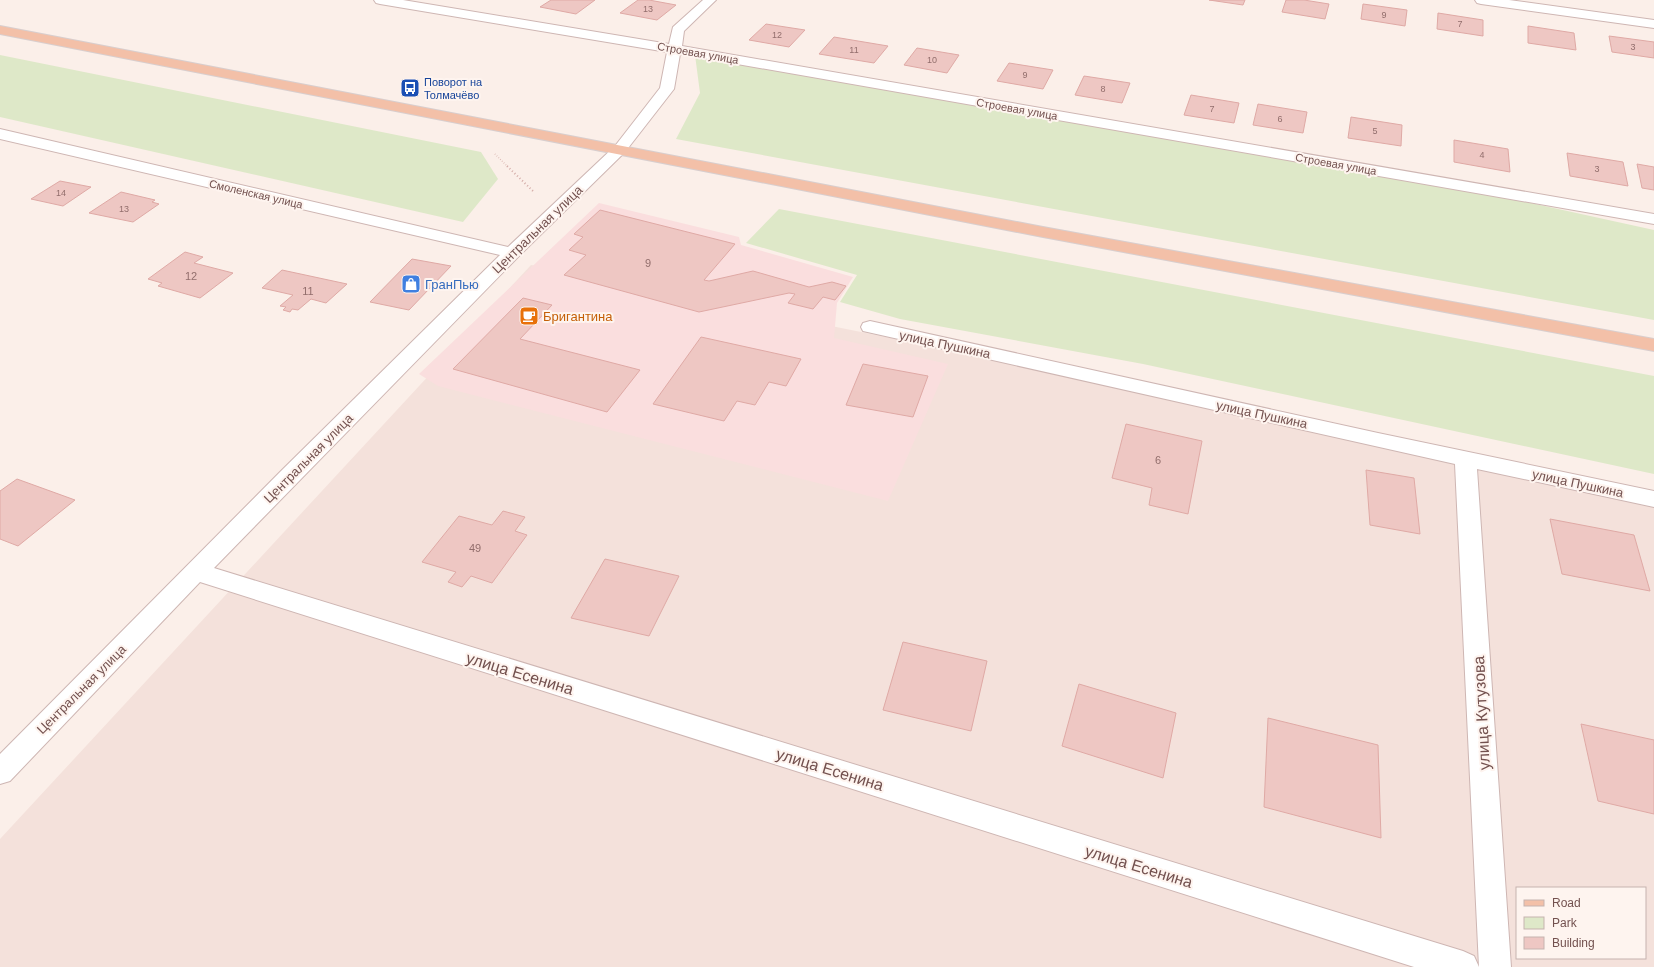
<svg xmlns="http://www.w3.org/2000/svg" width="1654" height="967" font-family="Helvetica,sans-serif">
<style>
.residential{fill:#f4e1db;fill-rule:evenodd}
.commercial{fill:#fadede}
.green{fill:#dee8c8}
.building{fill:#eec7c3;stroke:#dfa9a5}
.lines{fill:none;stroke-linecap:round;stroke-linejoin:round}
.minor-casing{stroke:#ceb6b3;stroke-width:2}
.major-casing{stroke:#d8cece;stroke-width:2}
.path-far1{stroke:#d3aaa6;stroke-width:1.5;stroke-dasharray:0.5 2;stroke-linecap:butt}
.path{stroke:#d3aaa6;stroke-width:2;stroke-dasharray:1 2.5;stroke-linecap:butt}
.minor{fill:#fff;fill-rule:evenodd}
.major{fill:#f3c0a8;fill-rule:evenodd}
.labels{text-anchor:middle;stroke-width:4;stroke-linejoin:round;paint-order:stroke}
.far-number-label{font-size:9px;fill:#926e6c}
.far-street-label{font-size:11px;fill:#73514f;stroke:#fef4ef}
.far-transit-label{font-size:11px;fill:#164399;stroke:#fef4ef;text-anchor:start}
.number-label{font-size:11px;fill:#926e6c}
.street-label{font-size:13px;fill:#73514f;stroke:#fef4ef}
.shop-label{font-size:13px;fill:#366cbe;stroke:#fef4ef;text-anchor:start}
.food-label{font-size:13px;fill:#c56008;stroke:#fef4ef;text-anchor:start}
.near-street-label{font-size:16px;fill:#73514f;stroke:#fef4ef}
</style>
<rect width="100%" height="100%" fill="#fbefe9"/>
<!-- residential -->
<path class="residential" d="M 531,265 L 1654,493 L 1654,967 L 0,967 L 0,839 ZM 1517,888 L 1645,888 L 1645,958 L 1517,958 Z"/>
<!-- commercial -->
<path class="commercial" d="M 599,203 L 739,237 L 741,245 L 853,277 L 837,303 L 834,338 L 948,364 L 888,501 L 438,386 L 419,374 Z"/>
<!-- green -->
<g class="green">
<path d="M 0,55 L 481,152 L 498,179 L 463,222 L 0,117 Z"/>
<path d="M 695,55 L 1495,195 L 1654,230 L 1654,320 L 676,139 L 700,93 Z"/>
<path d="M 779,209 L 1654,376 L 1654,474 L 1143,364 L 900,319 L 840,302 L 857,275 L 746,243 Z"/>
</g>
<!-- building -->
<g class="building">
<path d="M 551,0 L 595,0 L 576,14 L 540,7 Z"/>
<path d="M 638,0 L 649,0 L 676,5 L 657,20 L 620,13 Z"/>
<path d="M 1209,0 L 1245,0 L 1243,5 Z"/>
<path d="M 1286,0 L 1304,0 L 1329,4 L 1325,19 L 1282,12 Z"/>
<path d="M 1363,4 L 1407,10 L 1405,26 L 1361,19 Z"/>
<path d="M 1438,13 L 1483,20 L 1483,36 L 1437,29 Z"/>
<path d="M 766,24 L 805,30 L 789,47 L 749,40 Z"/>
<path d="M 1528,26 L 1574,33 L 1576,50 L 1528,43 Z"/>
<path d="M 1609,36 L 1654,42 L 1654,58 L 1612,52 Z"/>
<path d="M 834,37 L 888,46 L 874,63 L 819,54 Z"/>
<path d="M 917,48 L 959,55 L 947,73 L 904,65 Z"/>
<path d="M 1009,63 L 1053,70 L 1043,89 L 997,81 Z"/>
<path d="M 1084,76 L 1130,83 L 1122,103 L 1075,95 Z"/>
<path d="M 1191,95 L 1239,103 L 1234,123 L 1184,115 Z"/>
<path d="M 1258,104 L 1307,112 L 1303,133 L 1253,125 Z"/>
<path d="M 1351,117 L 1402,125 L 1401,146 L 1348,138 Z"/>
<path d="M 1454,140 L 1508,149 L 1510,172 L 1454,162 Z"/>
<path d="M 1567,153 L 1623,162 L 1628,186 L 1570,176 Z"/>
<path d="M 1637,164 L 1654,167 L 1654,190 L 1642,188 Z"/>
<path d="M 60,181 L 91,187 L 63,206 L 31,199 Z"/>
<path d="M 121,192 L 155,200 L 152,202 L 159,204 L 133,222 L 89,213 Z"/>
<path d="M 600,210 L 735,244 L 704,280 L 709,281 L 753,271 L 809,287 L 832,282 L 846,286 L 835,300 L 823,297 L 813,309 L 788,303 L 795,294 L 789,293 L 699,312 L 564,275 L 586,255 L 569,250 L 583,237 L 574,234 Z"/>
<path d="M 185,252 L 203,257 L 194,263 L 233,273 L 200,298 L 158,286 L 162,283 L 148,279 Z"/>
<path d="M 412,259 L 451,266 L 409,310 L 370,302 Z"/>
<path d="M 282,270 L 347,284 L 326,303 L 311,299 L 298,310 L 292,309 L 290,312 L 283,310 L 286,307 L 280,306 L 293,295 L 262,288 Z"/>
<path d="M 523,298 L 552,305 L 520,339 L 640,370 L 607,412 L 453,369 Z"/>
<path d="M 701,337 L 801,359 L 786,386 L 769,382 L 755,405 L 737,401 L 724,421 L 653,404 Z"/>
<path d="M 863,364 L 928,376 L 913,417 L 846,405 Z"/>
<path d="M 1126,424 L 1202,441 L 1188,514 L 1149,505 L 1152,488 L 1112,478 Z"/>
<path d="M 1366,470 L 1414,478 L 1420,534 L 1370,525 Z"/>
<path d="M 17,479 L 75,500 L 18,546 L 0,539 L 0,491 Z"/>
<path d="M 503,511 L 525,517 L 515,531 L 527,535 L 492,583 L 471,576 L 462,587 L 448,582 L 456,572 L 422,562 L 459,516 L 492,525 Z"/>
<path d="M 1550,519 L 1634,535 L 1650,591 L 1562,574 Z"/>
<path d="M 605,559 L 679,576 L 649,636 L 571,618 Z"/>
<path d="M 903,642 L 987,661 L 971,731 L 883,710 Z"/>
<path d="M 1079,684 L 1176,713 L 1163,778 L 1062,746 Z"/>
<path d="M 1268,718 L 1378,745 L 1381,838 L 1264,807 Z"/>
<path d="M 1581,724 L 1654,740 L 1654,814 L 1598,801 Z"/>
</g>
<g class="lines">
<!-- minor casing -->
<g class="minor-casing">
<g id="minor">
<path d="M 374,0 L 403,0 L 669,44 L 673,27 L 703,0 L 716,0 L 684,31 L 682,46 L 1654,214 L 1654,224 L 680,54 L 674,89 L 625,152 L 518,257 L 214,568 L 1463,951 L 1474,956 L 1479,967 L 1414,967 L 200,582 L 10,781 L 0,784 L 0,754 L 281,471 L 500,255 L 0,139 L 0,129 L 508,247 L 615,146 L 660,88 L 667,52 L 380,4 L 376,3 Z"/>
<path d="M 1475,0 L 1509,0 L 1654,20 L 1654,28 L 1481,4 L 1477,3 Z"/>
<path d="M 870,321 L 1378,433 L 1654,491 L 1654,507 L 1477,469 L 1511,967 L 1479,967 L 1455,464 L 863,331 L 861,327 L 863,323 Z"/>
</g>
</g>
<!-- major casing -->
<g class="major-casing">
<path id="major" d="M 0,26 L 1043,227 L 1654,339 L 1654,351 L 1043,237 L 0,34 Z"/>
</g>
<!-- path-far1 -->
<path class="path-far1" d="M 495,154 L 508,167"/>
<!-- path -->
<path class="path" d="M 507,166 L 534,192"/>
<!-- minor -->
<use href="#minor" class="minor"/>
<!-- major -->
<use href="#major" class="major"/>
</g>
<!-- icons -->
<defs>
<g id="bus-square" transform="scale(1)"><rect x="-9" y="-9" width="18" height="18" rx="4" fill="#1a4fb4" stroke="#fef4ef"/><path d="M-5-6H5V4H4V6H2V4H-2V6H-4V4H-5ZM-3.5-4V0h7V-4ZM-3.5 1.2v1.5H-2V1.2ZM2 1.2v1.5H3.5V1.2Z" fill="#fff"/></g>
<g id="shop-square" transform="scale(1)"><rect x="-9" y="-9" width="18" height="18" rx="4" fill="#3f7fe0" stroke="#fef4ef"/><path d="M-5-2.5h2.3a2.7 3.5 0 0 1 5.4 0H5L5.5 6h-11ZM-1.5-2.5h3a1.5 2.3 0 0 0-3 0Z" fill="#fff"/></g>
<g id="cafe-square" transform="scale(1)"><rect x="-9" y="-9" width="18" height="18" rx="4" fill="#e8710a" stroke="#fef4ef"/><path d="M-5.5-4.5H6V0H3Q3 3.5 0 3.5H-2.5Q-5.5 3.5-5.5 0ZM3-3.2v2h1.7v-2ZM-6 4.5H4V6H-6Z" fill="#fff"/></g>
</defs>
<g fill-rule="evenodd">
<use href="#bus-square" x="410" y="88"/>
<use href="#shop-square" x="411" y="284"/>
<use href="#cafe-square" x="529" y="316"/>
</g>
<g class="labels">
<!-- far-number labels -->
<g class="far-number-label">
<text x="648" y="12">13</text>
<text x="1384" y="18">9</text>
<text x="1460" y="27">7</text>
<text x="777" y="38">12</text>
<text x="1633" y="50">3</text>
<text x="854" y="53">11</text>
<text x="932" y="63">10</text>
<text x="1025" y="78">9</text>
<text x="1103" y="92">8</text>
<text x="1212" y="112">7</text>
<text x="1280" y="122">6</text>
<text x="1375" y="134">5</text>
<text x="1482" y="158">4</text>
<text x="1597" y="172">3</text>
<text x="61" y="196">14</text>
<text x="124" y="212">13</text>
</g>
<!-- far-street labels -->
<g class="far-street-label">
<text transform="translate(698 53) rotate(10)" y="4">Строевая улица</text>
<text transform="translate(1017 109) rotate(10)" y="4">Строевая улица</text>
<text transform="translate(1336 164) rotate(10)" y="4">Строевая улица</text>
<text transform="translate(256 194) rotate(13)" y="4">Смоленская улица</text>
</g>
<!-- far-transit labels -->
<g class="far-transit-label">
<text x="424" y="86">Поворот на<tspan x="424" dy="13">Толмачёво</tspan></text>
</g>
<!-- number labels -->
<g class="number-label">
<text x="648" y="267">9</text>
<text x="191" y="280">12</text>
<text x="308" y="295">11</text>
<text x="1158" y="464">6</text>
<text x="475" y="552">49</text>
</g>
<!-- street labels -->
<g class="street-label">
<text transform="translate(537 229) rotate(-44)" y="5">Центральная улица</text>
<text transform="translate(945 344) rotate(12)" y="5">улица Пушкина</text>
<text transform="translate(1262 414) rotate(12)" y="5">улица Пушкина</text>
<text transform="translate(308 458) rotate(-45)" y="5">Центральная улица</text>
<text transform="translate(1578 483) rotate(12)" y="5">улица Пушкина</text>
<text transform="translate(81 689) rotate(-45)" y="5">Центральная улица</text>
</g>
<!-- shop labels -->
<g class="shop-label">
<text x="425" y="289">ГранПью</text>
</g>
<!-- food labels -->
<g class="food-label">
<text x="543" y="321">Бригантина</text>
</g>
<!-- near-street labels -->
<g class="near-street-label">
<text transform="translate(520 673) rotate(17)" y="6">улица Есенина</text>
<text transform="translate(1481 713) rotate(-93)" y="6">улица Кутузова</text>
<text transform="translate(830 769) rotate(17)" y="6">улица Есенина</text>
<text transform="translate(1139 866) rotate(17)" y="6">улица Есенина</text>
</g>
</g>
<!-- legend -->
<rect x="1516" y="887" width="130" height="72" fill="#fef4ef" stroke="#c6b3af"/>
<rect x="1524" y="900" width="20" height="6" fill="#f3c0a8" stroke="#c6b3af"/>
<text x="1552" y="907" font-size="12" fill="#73514f">Road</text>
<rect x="1524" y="917" width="20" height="12" fill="#dee8c8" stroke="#c6b3af"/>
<text x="1552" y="927" font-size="12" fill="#73514f">Park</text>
<rect x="1524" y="937" width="20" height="12" fill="#eec7c3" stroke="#c6b3af"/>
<text x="1552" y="947" font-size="12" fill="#73514f">Building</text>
</svg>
